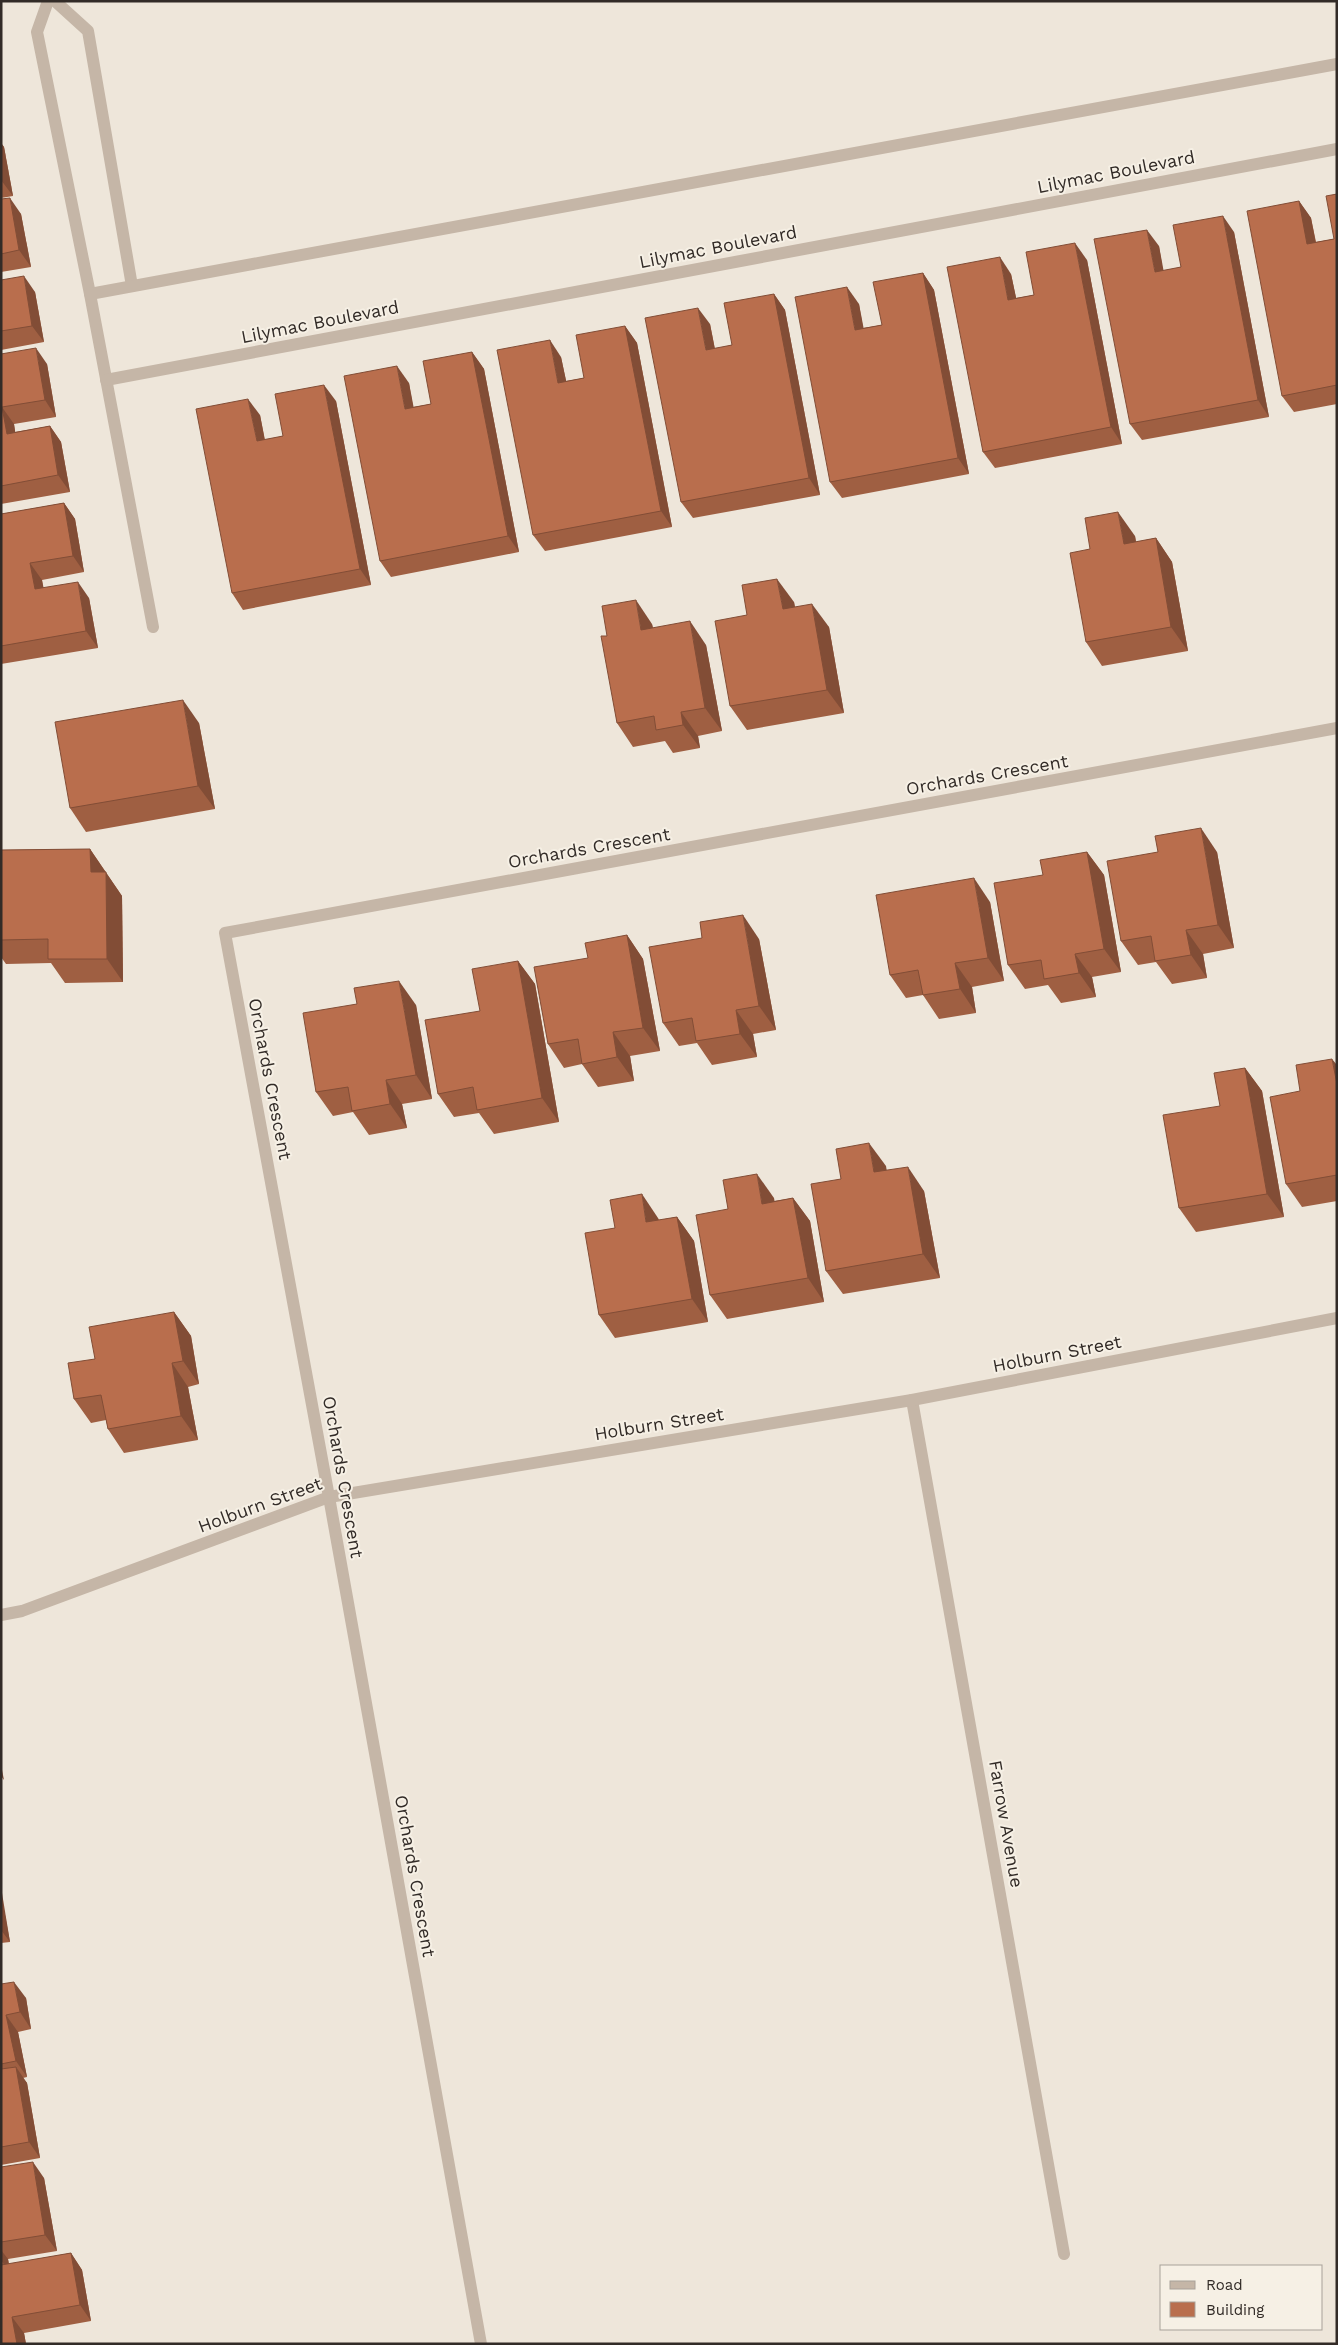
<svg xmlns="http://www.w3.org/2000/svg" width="1338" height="2345" font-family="'Work Sans',sans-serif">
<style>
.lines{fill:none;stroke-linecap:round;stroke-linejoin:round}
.minor{stroke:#c5b6a7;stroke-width:12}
.wall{fill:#9f5f42}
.shaded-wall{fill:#824d36}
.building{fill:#b96e4d;stroke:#824d36}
.labels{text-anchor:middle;stroke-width:4;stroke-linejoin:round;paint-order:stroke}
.street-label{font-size:18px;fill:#322b27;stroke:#f6f0e5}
</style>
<rect width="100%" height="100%" fill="#eee6da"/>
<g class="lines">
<!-- minor -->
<g class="minor">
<path d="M 48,1 L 37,32 L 90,294 L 153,627"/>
<path d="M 55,1 L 88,31 L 132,286"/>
<path d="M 90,294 L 1337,64"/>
<path d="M 106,380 L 1337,149"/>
<path d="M 912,1400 L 1064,2254"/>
<path d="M 1,1615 L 22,1611 L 329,1497 L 912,1400 L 1337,1318"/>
<path d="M 481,2344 L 329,1497 L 225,933 L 1337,728"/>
</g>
</g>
<!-- wall -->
<g class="wall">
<path d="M 1,143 L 4,147 L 13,196 L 1,198 Z"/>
<path d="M 1337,194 L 1337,404 L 1294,412 L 1282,396 L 1299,201 L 1311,218 L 1316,242 L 1334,239 Z"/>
<path d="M 1,199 L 21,214 L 31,267 L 1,272 Z"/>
<path d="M 1234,232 L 1269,417 L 1142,440 L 1130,424 L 1159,246 L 1163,271 L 1181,267 Z"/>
<path d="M 1087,260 L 1122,444 L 995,468 L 983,452 L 1011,274 L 1016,298 L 1034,295 Z"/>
<path d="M 923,273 L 934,290 L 969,474 L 842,498 L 830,482 L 859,304 L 863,328 L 882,325 Z"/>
<path d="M 1,280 L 35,292 L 44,342 L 1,350 Z"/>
<path d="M 774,294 L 785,310 L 820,495 L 693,518 L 681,502 L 710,324 L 715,349 L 732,345 Z"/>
<path d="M 625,326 L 637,343 L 672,527 L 545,551 L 533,535 L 561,357 L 566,381 L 584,378 Z"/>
<path d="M 472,352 L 484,369 L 519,552 L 391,577 L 380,561 L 409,383 L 413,407 L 431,404 Z"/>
<path d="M 1,354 L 47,364 L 56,417 L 14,424 L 15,432 L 50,426 L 61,442 L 70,492 L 1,504 Z"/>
<path d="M 336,401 L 371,585 L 243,610 L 232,593 L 260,415 L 265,440 L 283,436 Z"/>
<path d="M 64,503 L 75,519 L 84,572 L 42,580 L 43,588 L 89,598 L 98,648 L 1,664 L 1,514 Z"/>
<path d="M 1135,536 L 1136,542 L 1156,538 L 1172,562 L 1188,651 L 1102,666 L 1086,642 L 1090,549 Z"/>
<path d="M 794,602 L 795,607 L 829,627 L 844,713 L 747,730 L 730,706 L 747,615 Z"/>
<path d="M 652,624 L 653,628 L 706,645 L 722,731 L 698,736 L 700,748 L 673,753 L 665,741 L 633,747 L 617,723 L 607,636 Z"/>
<path d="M 199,723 L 215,809 L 86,832 L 70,808 Z"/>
<path d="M 90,849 L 122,896 L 123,982 L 65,983 L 51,963 L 6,964 L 1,957 L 1,850 Z"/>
<path d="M 1087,852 L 1104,875 L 1121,972 L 1092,977 L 1096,997 L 1061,1003 L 1048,985 L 1025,989 L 1008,965 L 1043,875 Z"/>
<path d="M 1217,852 L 1234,948 L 1203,954 L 1207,978 L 1172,984 L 1156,962 L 1138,965 L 1121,941 Z"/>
<path d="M 990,902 L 1004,981 L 972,987 L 976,1013 L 939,1019 L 923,995 L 906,998 L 890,975 Z"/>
<path d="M 627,935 L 643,959 L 660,1051 L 630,1056 L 634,1081 L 598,1087 L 582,1064 L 564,1068 L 548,1044 L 588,958 Z"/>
<path d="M 759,939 L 776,1030 L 753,1034 L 757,1057 L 712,1065 L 697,1043 L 679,1046 L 663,1023 Z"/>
<path d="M 518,961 L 535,984 L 559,1122 L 494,1134 L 479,1113 L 454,1117 L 438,1094 L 480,1011 Z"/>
<path d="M 416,1005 L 432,1099 L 402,1104 L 407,1128 L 369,1135 L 353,1112 L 333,1116 L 316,1092 Z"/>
<path d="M 1337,1065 L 1337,1201 L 1302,1207 L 1286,1184 L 1300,1091 Z"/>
<path d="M 1245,1068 L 1262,1091 L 1284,1217 L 1196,1232 L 1179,1208 L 1220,1106 Z"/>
<path d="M 886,1166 L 886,1171 L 924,1191 L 940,1278 L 843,1294 L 826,1271 L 841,1179 Z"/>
<path d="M 774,1198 L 774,1201 L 793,1198 L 810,1221 L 824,1302 L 727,1319 L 710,1295 L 728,1209 Z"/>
<path d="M 677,1217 L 694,1241 L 708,1322 L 615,1338 L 599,1315 L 615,1228 L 658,1218 L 659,1220 Z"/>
<path d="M 174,1312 L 191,1336 L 199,1384 L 188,1387 L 198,1440 L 124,1453 L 108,1429 L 106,1420 L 91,1423 L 74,1399 L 95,1359 Z"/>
<path d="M 1,1893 L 10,1942 L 1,1943 Z"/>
<path d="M 1,1984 L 26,1998 L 31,2029 L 18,2032 L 27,2077 L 23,2078 L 27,2083 L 40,2158 L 1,2165 Z"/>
<path d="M 1,2167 L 44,2178 L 57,2251 L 8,2259 L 9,2264 L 71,2253 L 82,2270 L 91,2321 L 24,2333 L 26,2344 L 1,2344 Z"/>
</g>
<!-- shaded-wall -->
<g class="shaded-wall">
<path d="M 1,143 L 4,147 L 13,196 L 1,180 Z"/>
<path d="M 10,198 L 21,214 L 31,267 L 19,250 Z"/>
<path d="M 1299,201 L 1311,218 L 1319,260 L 1307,244 Z"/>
<path d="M 1223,216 L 1234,232 L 1269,417 L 1258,400 Z"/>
<path d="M 1147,230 L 1159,246 L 1167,289 L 1155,272 Z"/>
<path d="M 1075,243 L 1087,260 L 1122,444 L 1111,427 Z"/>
<path d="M 1000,257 L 1011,274 L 1020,316 L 1008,300 Z"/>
<path d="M 923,273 L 934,290 L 969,474 L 958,458 Z"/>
<path d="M 24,276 L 35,292 L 44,342 L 32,326 Z"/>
<path d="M 847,287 L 859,304 L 867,346 L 855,330 Z"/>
<path d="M 774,294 L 785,310 L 820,495 L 809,478 Z"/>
<path d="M 698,308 L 710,324 L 718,366 L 706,350 Z"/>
<path d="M 625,326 L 637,343 L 672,527 L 661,511 Z"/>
<path d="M 550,340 L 561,357 L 570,399 L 558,383 Z"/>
<path d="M 36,348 L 47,364 L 56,417 L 45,400 Z"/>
<path d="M 472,352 L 484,369 L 519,552 L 508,536 Z"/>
<path d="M 397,366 L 409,383 L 417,425 L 405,409 Z"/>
<path d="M 324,385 L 336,401 L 371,585 L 360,569 Z"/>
<path d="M 248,399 L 260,415 L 268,458 L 257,441 Z"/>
<path d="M 2,407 L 14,424 L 18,450 L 7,434 Z"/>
<path d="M 50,426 L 61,442 L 70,492 L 58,475 Z"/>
<path d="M 64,503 L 75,519 L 84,572 L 73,556 Z"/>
<path d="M 1118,512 L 1135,536 L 1140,568 L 1124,544 Z"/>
<path d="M 1156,538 L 1172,562 L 1188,651 L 1171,627 Z"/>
<path d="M 30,563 L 42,580 L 47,605 L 35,589 Z"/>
<path d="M 777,579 L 794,602 L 799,633 L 783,609 Z"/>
<path d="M 78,582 L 89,598 L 98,648 L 86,631 Z"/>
<path d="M 636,600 L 652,624 L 658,654 L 641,630 Z"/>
<path d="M 812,604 L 829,627 L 844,713 L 827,690 Z"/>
<path d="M 690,621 L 706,645 L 722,731 L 705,708 Z"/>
<path d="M 183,700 L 199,723 L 215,809 L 198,786 Z"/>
<path d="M 681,712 L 698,736 L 700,748 L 683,725 Z"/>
<path d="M 1201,828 L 1217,852 L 1234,948 L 1218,925 Z"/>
<path d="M 90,849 L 122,896 L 123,982 L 107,959 L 91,872 Z"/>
<path d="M 1087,852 L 1104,875 L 1121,972 L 1104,949 Z"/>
<path d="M 974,878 L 990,902 L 1004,981 L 988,958 Z"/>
<path d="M 743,915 L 759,939 L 776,1030 L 759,1006 Z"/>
<path d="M 1186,930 L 1203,954 L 1207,978 L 1191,955 Z"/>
<path d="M 627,935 L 643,959 L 660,1051 L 643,1028 Z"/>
<path d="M 1075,954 L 1092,977 L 1096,997 L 1079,973 Z"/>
<path d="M 518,961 L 535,984 L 559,1122 L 542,1098 Z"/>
<path d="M 955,963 L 972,987 L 976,1013 L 960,989 Z"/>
<path d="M 399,981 L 416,1005 L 432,1099 L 416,1075 Z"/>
<path d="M 736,1010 L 753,1034 L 757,1057 L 740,1034 Z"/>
<path d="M 613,1032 L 630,1056 L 634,1081 L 617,1057 Z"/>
<path d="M 1332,1059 L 1337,1065 L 1337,1084 Z"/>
<path d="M 1245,1068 L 1262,1091 L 1284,1217 L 1267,1194 Z"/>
<path d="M 386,1080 L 402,1104 L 407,1128 L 390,1104 Z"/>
<path d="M 869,1143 L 886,1166 L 891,1196 L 874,1172 Z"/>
<path d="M 908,1167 L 924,1191 L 940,1278 L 923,1254 Z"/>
<path d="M 757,1174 L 774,1198 L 779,1227 L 762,1204 Z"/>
<path d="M 642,1194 L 658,1218 L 663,1246 L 646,1222 Z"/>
<path d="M 793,1198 L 810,1221 L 824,1302 L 808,1278 Z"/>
<path d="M 677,1217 L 694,1241 L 708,1322 L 692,1299 Z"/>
<path d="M 174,1312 L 191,1336 L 199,1384 L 183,1361 Z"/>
<path d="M 172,1363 L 188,1387 L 198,1440 L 181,1416 Z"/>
<path d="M 1,1765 L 4,1780 L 1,1776 Z"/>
<path d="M 1,1893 L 2,1893 L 10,1942 L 1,1930 Z"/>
<path d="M 14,1982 L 26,1998 L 31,2029 L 20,2012 Z"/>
<path d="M 6,2015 L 18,2032 L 27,2077 L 16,2061 Z"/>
<path d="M 16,2067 L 27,2083 L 40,2158 L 29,2142 Z"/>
<path d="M 33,2162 L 44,2178 L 57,2251 L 45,2235 Z"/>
<path d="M 1,2250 L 8,2259 L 10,2273 L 1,2260 Z"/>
<path d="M 71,2253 L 82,2270 L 91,2321 L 80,2305 Z"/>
<path d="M 12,2317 L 24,2333 L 26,2344 L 17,2344 Z"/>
</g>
<!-- building -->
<g class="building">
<path d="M 1337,194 L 1337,385 L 1282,396 L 1247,211 L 1299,201 L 1307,244 L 1334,239 L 1326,196 Z"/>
<path d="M 10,198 L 19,250 L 1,254 L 1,199 Z"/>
<path d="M 1223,216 L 1258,400 L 1130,424 L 1094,239 L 1147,230 L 1155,272 L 1181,267 L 1173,225 Z"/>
<path d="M 1075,243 L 1111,427 L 983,452 L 947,267 L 1000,257 L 1008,300 L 1034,295 L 1026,252 Z"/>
<path d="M 923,273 L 958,458 L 830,482 L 795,297 L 847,287 L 855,330 L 882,325 L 873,282 Z"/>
<path d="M 24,276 L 32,326 L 1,331 L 1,280 Z"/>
<path d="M 774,294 L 809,478 L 681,502 L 645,318 L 698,308 L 706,350 L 732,345 L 724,303 Z"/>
<path d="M 625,326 L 661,511 L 533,535 L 497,350 L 550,340 L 558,383 L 584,378 L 576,335 Z"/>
<path d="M 36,348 L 45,400 L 2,407 L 7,434 L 50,426 L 58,475 L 1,486 L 1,354 Z"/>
<path d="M 472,352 L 508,536 L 380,561 L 344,376 L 397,366 L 405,409 L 431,404 L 423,361 Z"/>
<path d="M 324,385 L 360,569 L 232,593 L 196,409 L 248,399 L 257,441 L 283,436 L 275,394 Z"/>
<path d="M 64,503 L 73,556 L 30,563 L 35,589 L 78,582 L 86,631 L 1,646 L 1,514 Z"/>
<path d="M 1118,512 L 1124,544 L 1156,538 L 1171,627 L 1086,642 L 1070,553 L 1090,549 L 1085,518 Z"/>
<path d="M 777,579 L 783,609 L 812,604 L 827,690 L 730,706 L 715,621 L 747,615 L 742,585 Z"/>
<path d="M 636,600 L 641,630 L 690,621 L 705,708 L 681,712 L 683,725 L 656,730 L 654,716 L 617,723 L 601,636 L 607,636 L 602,606 Z"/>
<path d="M 183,700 L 198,786 L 70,808 L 55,722 Z"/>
<path d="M 1201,828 L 1218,925 L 1186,930 L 1191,955 L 1155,961 L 1151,936 L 1121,941 L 1107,861 L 1158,852 L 1155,836 Z"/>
<path d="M 90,849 L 91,872 L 106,872 L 107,959 L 48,959 L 48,939 L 1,940 L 1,850 Z"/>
<path d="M 1087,852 L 1104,949 L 1075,954 L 1079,973 L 1044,979 L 1041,960 L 1008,965 L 994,883 L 1043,875 L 1040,860 Z"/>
<path d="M 974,878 L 988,958 L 955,963 L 960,989 L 923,995 L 918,970 L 890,975 L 876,895 Z"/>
<path d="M 743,915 L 759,1006 L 736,1010 L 740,1034 L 696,1041 L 692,1018 L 663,1023 L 649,947 L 702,938 L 700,922 Z"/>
<path d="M 627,935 L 643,1028 L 613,1032 L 617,1057 L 582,1064 L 578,1039 L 548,1044 L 534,967 L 588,958 L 585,943 Z"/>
<path d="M 518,961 L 542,1098 L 477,1110 L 473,1087 L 438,1094 L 425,1020 L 480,1011 L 472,969 Z"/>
<path d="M 399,981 L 416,1075 L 386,1080 L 390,1104 L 352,1111 L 348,1087 L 316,1092 L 303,1013 L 357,1004 L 354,988 Z"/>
<path d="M 1332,1059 L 1337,1084 L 1337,1175 L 1286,1184 L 1270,1097 L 1300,1091 L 1296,1065 Z"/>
<path d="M 1245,1068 L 1267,1194 L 1179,1208 L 1163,1115 L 1220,1106 L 1214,1073 Z"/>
<path d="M 869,1143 L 874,1172 L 908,1167 L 923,1254 L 826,1271 L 811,1184 L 841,1179 L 836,1149 Z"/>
<path d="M 757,1174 L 762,1204 L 793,1198 L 808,1278 L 710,1295 L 696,1215 L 728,1209 L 723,1180 Z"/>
<path d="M 642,1194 L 646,1222 L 677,1217 L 692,1299 L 599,1315 L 585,1233 L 615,1228 L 610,1200 Z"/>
<path d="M 174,1312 L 183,1361 L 172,1363 L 181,1416 L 108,1429 L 101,1395 L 74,1399 L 68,1363 L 95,1359 L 89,1327 Z"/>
<path d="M 14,1982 L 20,2012 L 6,2015 L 16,2061 L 1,2064 L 1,1984 Z"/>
<path d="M 16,2067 L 29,2142 L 1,2147 L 1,2069 Z"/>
<path d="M 33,2162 L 45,2235 L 1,2242 L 1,2167 Z"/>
<path d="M 71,2253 L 80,2305 L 12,2317 L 17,2344 L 1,2344 L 1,2265 Z"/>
</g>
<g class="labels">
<!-- street labels -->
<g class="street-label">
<text transform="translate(1116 172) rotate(-11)" y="6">Lilymac Boulevard</text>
<text transform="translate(718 247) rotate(-11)" y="6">Lilymac Boulevard</text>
<text transform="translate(320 322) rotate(-11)" y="6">Lilymac Boulevard</text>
<text transform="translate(987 775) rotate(-10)" y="6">Orchards Crescent</text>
<text transform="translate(589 848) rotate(-10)" y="6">Orchards Crescent</text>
<text transform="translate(270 1079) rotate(79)" y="6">Orchards Crescent</text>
<text transform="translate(1057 1354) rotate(-11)" y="6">Holburn Street</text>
<text transform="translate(659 1424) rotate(-9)" y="6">Holburn Street</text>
<text transform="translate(343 1477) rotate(80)" y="6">Orchards Crescent</text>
<text transform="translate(260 1505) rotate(-20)" y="6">Holburn Street</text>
<text transform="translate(1006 1824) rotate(80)" y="6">Farrow Avenue</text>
<text transform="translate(415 1876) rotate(80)" y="6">Orchards Crescent</text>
</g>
</g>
<!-- border -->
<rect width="1338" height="2345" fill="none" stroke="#322b27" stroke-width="5"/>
<!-- legend -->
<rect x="1160" y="2265" width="162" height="65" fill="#f6f0e5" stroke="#a8a199"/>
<rect x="1170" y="2281" width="25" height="8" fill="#c5b6a7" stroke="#a8a199"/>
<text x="1206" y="2290" font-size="15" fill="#322b27">Road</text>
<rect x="1170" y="2302" width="25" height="15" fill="#b96e4d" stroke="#a8a199"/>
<text x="1206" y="2315" font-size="15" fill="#322b27">Building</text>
</svg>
